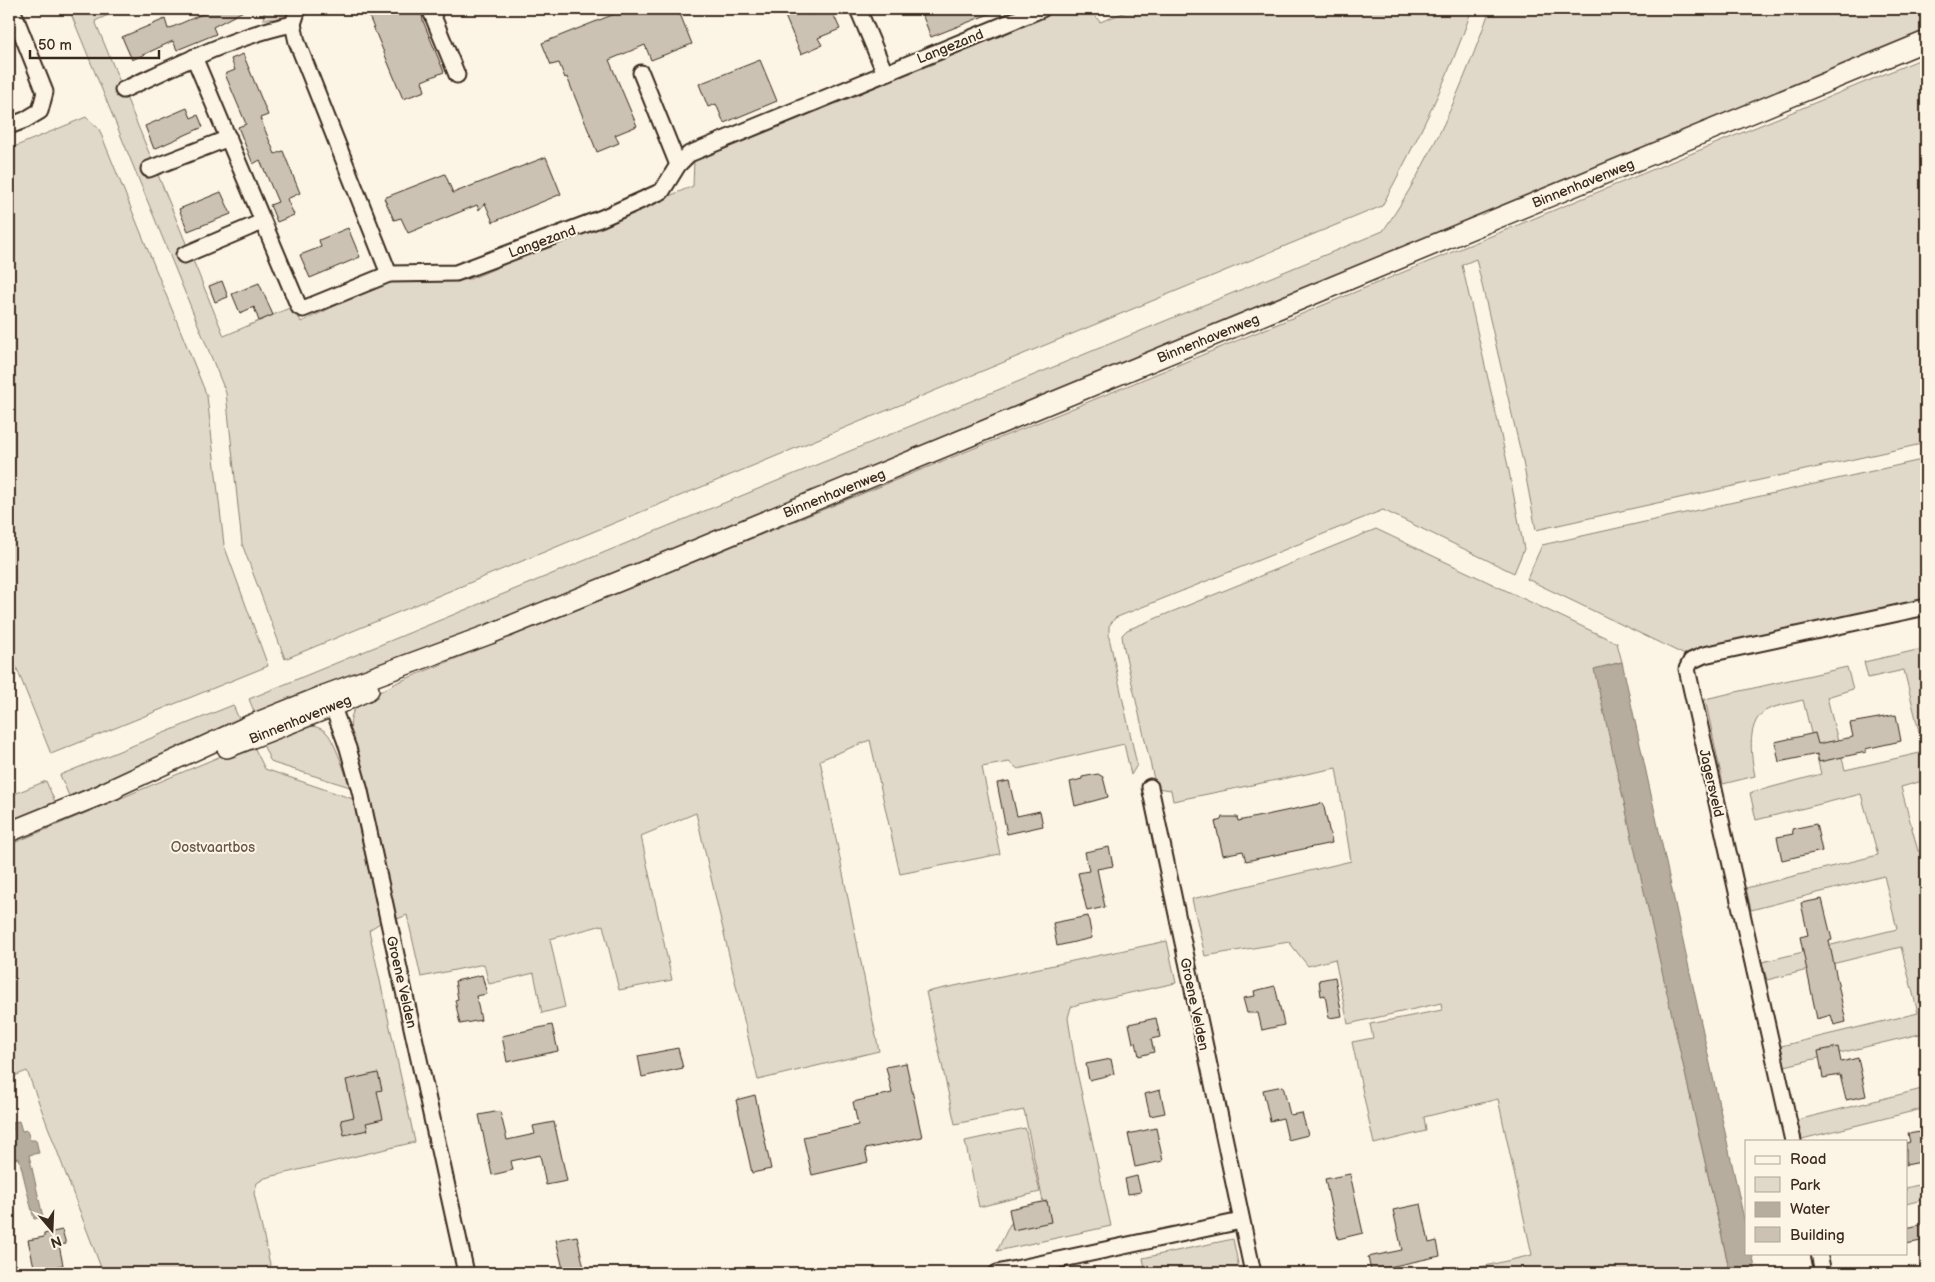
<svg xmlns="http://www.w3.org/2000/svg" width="1935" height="1282" font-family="'Balsamiq Sans',sans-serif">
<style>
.green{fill:#e0d8c8;stroke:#8e8173}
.water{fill:#b7ad9e;stroke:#85796b}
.building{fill:#ccc2b3;stroke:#3b2a1e}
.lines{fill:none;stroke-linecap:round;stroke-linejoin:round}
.minor-casing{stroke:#3b2a1e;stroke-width:19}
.tertiary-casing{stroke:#3b2a1e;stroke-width:22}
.minor{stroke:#fcf5e5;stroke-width:15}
.tertiary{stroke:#fcf5e5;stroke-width:19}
.labels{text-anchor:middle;stroke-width:4;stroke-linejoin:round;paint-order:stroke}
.street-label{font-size:14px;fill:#3b2a1e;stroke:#fcf5e5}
.park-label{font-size:14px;fill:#645648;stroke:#fcf5e5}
</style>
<rect width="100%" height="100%" fill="#fcf5e5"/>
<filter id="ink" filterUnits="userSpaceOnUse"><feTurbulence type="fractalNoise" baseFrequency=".02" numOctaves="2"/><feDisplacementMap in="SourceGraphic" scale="10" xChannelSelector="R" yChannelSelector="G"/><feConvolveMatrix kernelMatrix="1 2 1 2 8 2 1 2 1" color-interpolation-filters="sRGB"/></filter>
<g filter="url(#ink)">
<!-- green -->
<g class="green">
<path d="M 69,9 L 121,9 L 95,21 L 224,336 L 294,306 L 301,322 L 398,276 L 470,279 L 693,186 L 694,160 L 1061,9 L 1090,9 L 1100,22 L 1133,9 L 1472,9 C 1449,78 1416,142 1382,206 L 285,659 L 242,544 L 226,393 Z"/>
<path d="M 265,9 L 289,9 L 287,19 L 263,19 Z"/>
<path d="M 1490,9 L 1926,9 L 1926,30 L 597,581 L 257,719 L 249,699 L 1383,231 C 1430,163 1463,86 1490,9 Z"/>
<path d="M 1926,57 L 1926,443 L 1536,530 L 1523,462 L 1476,259 L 1462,265 L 1508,466 L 1524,549 L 1514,573 L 1383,510 L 1115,618 L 1109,626 L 1109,637 L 1137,765 L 1131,775 L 1124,744 L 1018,769 L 1009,762 L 982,767 L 1000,854 L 900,874 L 870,740 L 820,760 L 879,1051 L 758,1080 L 696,813 L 641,836 L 672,980 L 619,990 L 603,925 L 550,939 L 565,1007 L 542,1013 L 534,973 L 489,984 L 484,964 L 421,977 L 407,915 L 395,920 L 359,759 C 353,743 344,721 357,706 C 362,700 390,687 398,682 L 1066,411 Z"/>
<path d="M 86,117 L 99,129 L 207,396 L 224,545 L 268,666 L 51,754 L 9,649 L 9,149 Z"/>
<path d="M 1926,459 L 1926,600 L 1687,656 L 1527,579 L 1542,545 Z"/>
<path d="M 1376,529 L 1617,643 L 1622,662 L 1595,669 L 1730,1273 L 1455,1273 L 1532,1255 L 1498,1099 L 1424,1117 L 1426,1131 L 1374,1144 L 1352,1042 L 1373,1038 L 1370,1024 L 1442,1010 L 1441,1003 L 1348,1024 L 1335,959 L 1308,966 L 1289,942 L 1205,956 L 1192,899 L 1351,861 L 1336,768 L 1173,801 L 1171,790 L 1156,788 L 1123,644 L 1122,635 L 1127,630 Z"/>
<path d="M 1926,648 L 1926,663 L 1924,664 L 1926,674 L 1926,780 L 1901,787 L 1918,851 L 1926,850 L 1926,870 L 1924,871 L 1926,880 L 1926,1041 L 1924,1033 L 1785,1066 L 1781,1046 L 1918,1013 L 1901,947 L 1767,980 L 1762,962 L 1897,929 L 1884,876 L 1751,910 L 1746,888 L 1878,855 L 1861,794 L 1756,820 L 1750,793 L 1821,774 L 1803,700 C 1792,703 1779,705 1769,709 C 1745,719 1751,756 1755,776 L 1723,784 L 1705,699 L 1847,667 L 1853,689 L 1827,697 L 1845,770 L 1924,752 L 1904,670 L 1868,678 L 1864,662 Z"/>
<path d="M 233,705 L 242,726 L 69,796 L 60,775 Z"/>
<path d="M 305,725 C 312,726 321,727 327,733 C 335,742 346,775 350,787 L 273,763 L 270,760 L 261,740 Z"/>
<path d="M 252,743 L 265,769 L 353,799 L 380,923 L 369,930 L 415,1142 L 265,1178 L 257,1183 L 254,1193 L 272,1273 L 103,1273 L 27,1071 L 9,1078 L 9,845 Z"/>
<path d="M 46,781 L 55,802 L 9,821 L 9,796 Z"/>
<path d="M 1167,941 L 1176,983 L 1079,1004 L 1071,1007 L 1068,1018 L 1075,1063 L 1111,1226 L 997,1251 L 1010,1224 L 1046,1216 L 1024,1110 L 955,1124 L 926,992 Z"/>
<path d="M 1926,1088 L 1926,1108 L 1802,1139 L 1797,1120 Z"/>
<path d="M 1025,1128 L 1040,1192 L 979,1207 L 965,1141 Z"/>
<path d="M 1926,1183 L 1926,1199 L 1906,1204 L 1906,1188 Z"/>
<path d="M 1233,1239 L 1240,1273 L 1146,1273 L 1143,1258 Z"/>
</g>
<!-- water -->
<g class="water">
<path d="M 1622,662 L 1746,1228 L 1746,1253 L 1752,1253 L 1756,1273 L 1730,1273 L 1594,669 Z"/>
<path d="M 19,1121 L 22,1131 L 27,1130 L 30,1140 L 36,1140 L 39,1153 L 29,1155 L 43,1217 L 34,1219 L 19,1158 L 9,1160 L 9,1148 L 12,1147 L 12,1142 L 9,1142 L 9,1131 L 13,1130 L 13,1122 Z"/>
</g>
<!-- building -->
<g class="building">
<path d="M 205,9 L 247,9 L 213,27 L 216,34 L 177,50 L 173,41 L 132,60 L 122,37 L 165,19 L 168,29 L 207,12 Z"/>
<path d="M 366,9 L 421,9 L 423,21 L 444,72 L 422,81 L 425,91 L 403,99 Z"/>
<path d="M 627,9 L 678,9 L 692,44 L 651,60 L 645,45 L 609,60 L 637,126 L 615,135 L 619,143 L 597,152 L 567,77 L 565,78 L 559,63 L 551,65 L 542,43 Z"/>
<path d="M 782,9 L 806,9 L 809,15 L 823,9 L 831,9 L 840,29 L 818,38 L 822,45 L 801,54 Z"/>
<path d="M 920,9 L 999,9 L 999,10 L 931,37 Z"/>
<path d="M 243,54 L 268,115 L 260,118 L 275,154 L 283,151 L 300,193 L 287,199 L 294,215 L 277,222 L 270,205 L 278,202 L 260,160 L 253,164 L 238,127 L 246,124 L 225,74 L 235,70 L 231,59 Z"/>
<path d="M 760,60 L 777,101 L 724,123 L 716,104 L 708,107 L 699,84 Z"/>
<path d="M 187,108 L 191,118 L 198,115 L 203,127 L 154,149 L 145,126 Z"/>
<path d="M 546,157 L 561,194 L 493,222 L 485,203 L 479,210 L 477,205 L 408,233 L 401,218 L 394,220 L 384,198 L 445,174 L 453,193 Z"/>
<path d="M 221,192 L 231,214 L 188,231 L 179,209 Z"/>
<path d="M 348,228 L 360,257 L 310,278 L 300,255 L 321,247 L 319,240 Z"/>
<path d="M 222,281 L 228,297 L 215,302 L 209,286 Z"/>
<path d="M 259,283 L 273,315 L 259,321 L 254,307 L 240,313 L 232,294 Z"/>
<path d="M 1896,715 L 1901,741 L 1865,749 L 1866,752 L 1819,762 L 1817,754 L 1779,762 L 1775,742 L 1815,733 L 1818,744 L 1853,737 L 1850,723 Z"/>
<path d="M 1098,774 L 1103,777 L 1108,797 L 1075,806 L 1070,782 L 1082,779 L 1082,777 Z"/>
<path d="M 1009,781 L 1017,816 L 1040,811 L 1043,826 L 1007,834 L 997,783 Z"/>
<path d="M 1323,803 L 1332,843 L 1246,861 L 1243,851 L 1223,855 L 1215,822 L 1221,820 L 1222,817 L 1237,817 L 1238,821 Z"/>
<path d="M 1816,824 L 1822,851 L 1782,860 L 1777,837 L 1793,834 L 1792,829 Z"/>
<path d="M 1109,847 L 1113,866 L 1097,869 L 1105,907 L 1087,911 L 1078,873 L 1089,871 L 1085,852 Z"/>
<path d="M 1822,899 L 1832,940 L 1829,941 L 1846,1022 L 1834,1025 L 1831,1015 L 1817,1019 L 1800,937 L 1808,935 L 1801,903 Z"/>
<path d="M 1088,916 L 1092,938 L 1057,946 L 1053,923 Z"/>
<path d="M 482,975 L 487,994 L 476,996 L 481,1020 L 460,1024 L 455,1000 L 458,999 L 455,981 Z"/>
<path d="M 1335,977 L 1342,1016 L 1329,1018 L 1325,995 L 1321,996 L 1319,980 Z"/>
<path d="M 1275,986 L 1284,1025 L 1262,1030 L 1258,1013 L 1247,1013 L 1243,998 L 1255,996 L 1254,991 Z"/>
<path d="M 1156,1018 L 1160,1037 L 1151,1039 L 1154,1052 L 1139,1056 L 1136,1042 L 1133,1043 L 1129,1024 Z"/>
<path d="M 552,1025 L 558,1051 L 507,1062 L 502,1036 Z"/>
<path d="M 1838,1047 L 1841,1062 L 1858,1058 L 1866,1096 L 1846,1100 L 1840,1075 L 1823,1078 L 1818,1051 Z"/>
<path d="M 678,1048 L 683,1068 L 642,1077 L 638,1056 Z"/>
<path d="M 1111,1059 L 1114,1074 L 1089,1080 L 1086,1064 Z"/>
<path d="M 906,1063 L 922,1137 L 865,1149 L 868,1162 L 812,1175 L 803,1137 L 858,1125 L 853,1102 L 892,1093 L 886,1067 Z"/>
<path d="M 378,1073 L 382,1090 L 377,1091 L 383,1119 L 366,1123 L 368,1130 L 344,1135 L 341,1120 L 354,1117 L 346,1080 Z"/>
<path d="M 1283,1086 L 1290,1115 L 1302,1113 L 1308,1135 L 1288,1140 L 1283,1118 L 1270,1121 L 1263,1090 Z"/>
<path d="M 1160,1090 L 1165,1113 L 1150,1116 L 1145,1094 Z"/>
<path d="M 755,1095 L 771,1169 L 752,1173 L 736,1100 Z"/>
<path d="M 500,1111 L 507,1140 L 535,1134 L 533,1126 L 554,1122 L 567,1181 L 546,1185 L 540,1155 L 511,1161 L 513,1170 L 492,1175 L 479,1115 Z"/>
<path d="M 1156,1128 L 1163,1161 L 1135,1167 L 1128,1134 Z"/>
<path d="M 1926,1131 L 1926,1161 L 1906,1165 L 1906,1143 L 1910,1142 L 1908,1134 Z"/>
<path d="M 1350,1174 L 1363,1233 L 1338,1239 L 1325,1179 Z"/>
<path d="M 1137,1176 L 1141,1192 L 1128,1194 L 1125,1179 Z"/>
<path d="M 1047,1201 L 1051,1222 L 1013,1230 L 1009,1209 Z"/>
<path d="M 1421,1204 L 1429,1243 L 1437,1241 L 1440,1256 L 1371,1271 L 1368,1257 L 1402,1250 L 1393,1210 Z"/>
<path d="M 1924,1224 L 1926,1240 L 1906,1244 L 1906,1228 Z"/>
<path d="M 62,1230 L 66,1244 L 59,1245 L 63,1265 L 35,1271 L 28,1240 L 44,1237 L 44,1234 Z"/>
<path d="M 577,1236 L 585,1273 L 564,1273 L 556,1240 Z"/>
</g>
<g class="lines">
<!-- minor casing -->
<g class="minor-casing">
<g id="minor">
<path d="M 430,9 L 457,75"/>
<path d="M 858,9 L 885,73"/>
<path d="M 293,24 L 297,42 L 389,274"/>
<path d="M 194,57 L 299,307 L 303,309 L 389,274 L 456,273 L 602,218 L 662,191 L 678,165 L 689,154 L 1042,9"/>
<path d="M 641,73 L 678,165"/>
<path d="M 123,90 C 178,65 234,36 293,24 L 298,9"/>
<path d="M 9,126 L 25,120 L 40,111 L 45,92 L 12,9"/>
<path d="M 149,169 L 229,138"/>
<path d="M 184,255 L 262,222"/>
<path d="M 329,697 L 348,748 L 360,791 L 466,1273"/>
<path d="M 1150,787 L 1253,1273"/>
<path d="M 1793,1141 L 1687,669 L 1691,661 L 1704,655 L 1926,607"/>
<path d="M 1819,1253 L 1823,1273"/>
<path d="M 997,1273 L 1241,1221"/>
</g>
</g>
<!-- tertiary casing -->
<g class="tertiary-casing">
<g id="tertiary">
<path d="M 227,748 L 332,707 L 369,690"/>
<path d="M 105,792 L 250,725 L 327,694 L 490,634 L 637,574 L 1926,41"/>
<path d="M 9,832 L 115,789"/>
</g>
</g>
<!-- minor -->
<use href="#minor" class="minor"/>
<!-- tertiary -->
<use href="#tertiary" class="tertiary"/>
</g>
</g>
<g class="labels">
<!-- street labels -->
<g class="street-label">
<text transform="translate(950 46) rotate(-22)" y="5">Langezand</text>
<text transform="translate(1583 183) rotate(-22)" y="5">Binnenhavenweg</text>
<text transform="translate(542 241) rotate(-20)" y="5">Langezand</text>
<text transform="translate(1208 338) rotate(-22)" y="5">Binnenhavenweg</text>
<text transform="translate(834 493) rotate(-22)" y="5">Binnenhavenweg</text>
<text transform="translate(300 719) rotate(-22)" y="5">Binnenhavenweg</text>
<text transform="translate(1712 783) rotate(77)" y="5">Jagersveld</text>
<text transform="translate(402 982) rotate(77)" y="5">Groene Velden</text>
<text transform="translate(1195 1004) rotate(78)" y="5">Groene Velden</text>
</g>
<!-- park labels -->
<g class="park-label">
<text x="213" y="852">Oostvaartbos</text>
</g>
</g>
<!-- margin -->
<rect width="1935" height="1282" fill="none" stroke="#fcf5e5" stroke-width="30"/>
<rect x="15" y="15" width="1905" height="1252" fill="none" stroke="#3b2a1e" stroke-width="2" filter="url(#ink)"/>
<!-- legend -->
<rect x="1745" y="1140" width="162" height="115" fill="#fcf5e5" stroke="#afa495"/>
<rect x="1755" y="1156" width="25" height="8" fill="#fcf5e5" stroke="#afa495"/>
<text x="1790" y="1164" font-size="15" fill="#3b2a1e">Road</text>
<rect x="1755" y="1177" width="25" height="15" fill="#e0d8c8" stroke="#afa495"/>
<text x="1790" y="1190" font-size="15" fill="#3b2a1e">Park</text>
<rect x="1755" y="1202" width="25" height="15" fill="#b7ad9e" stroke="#afa495"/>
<text x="1790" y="1214" font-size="15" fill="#3b2a1e">Water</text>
<rect x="1755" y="1227" width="25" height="15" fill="#ccc2b3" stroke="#afa495"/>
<text x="1790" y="1240" font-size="15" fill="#3b2a1e">Building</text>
<!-- north arrow -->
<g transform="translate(52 1230) rotate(161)" stroke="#fcf5e5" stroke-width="4" paint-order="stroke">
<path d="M0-4L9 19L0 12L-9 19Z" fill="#3b2a1e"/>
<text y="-8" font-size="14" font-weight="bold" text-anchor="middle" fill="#3b2a1e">N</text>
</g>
<!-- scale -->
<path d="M30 50v8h129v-8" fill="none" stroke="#3b2a1e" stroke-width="2.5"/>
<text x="38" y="50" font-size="15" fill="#3b2a1e" stroke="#fcf5e5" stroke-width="4" paint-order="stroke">50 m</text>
</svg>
